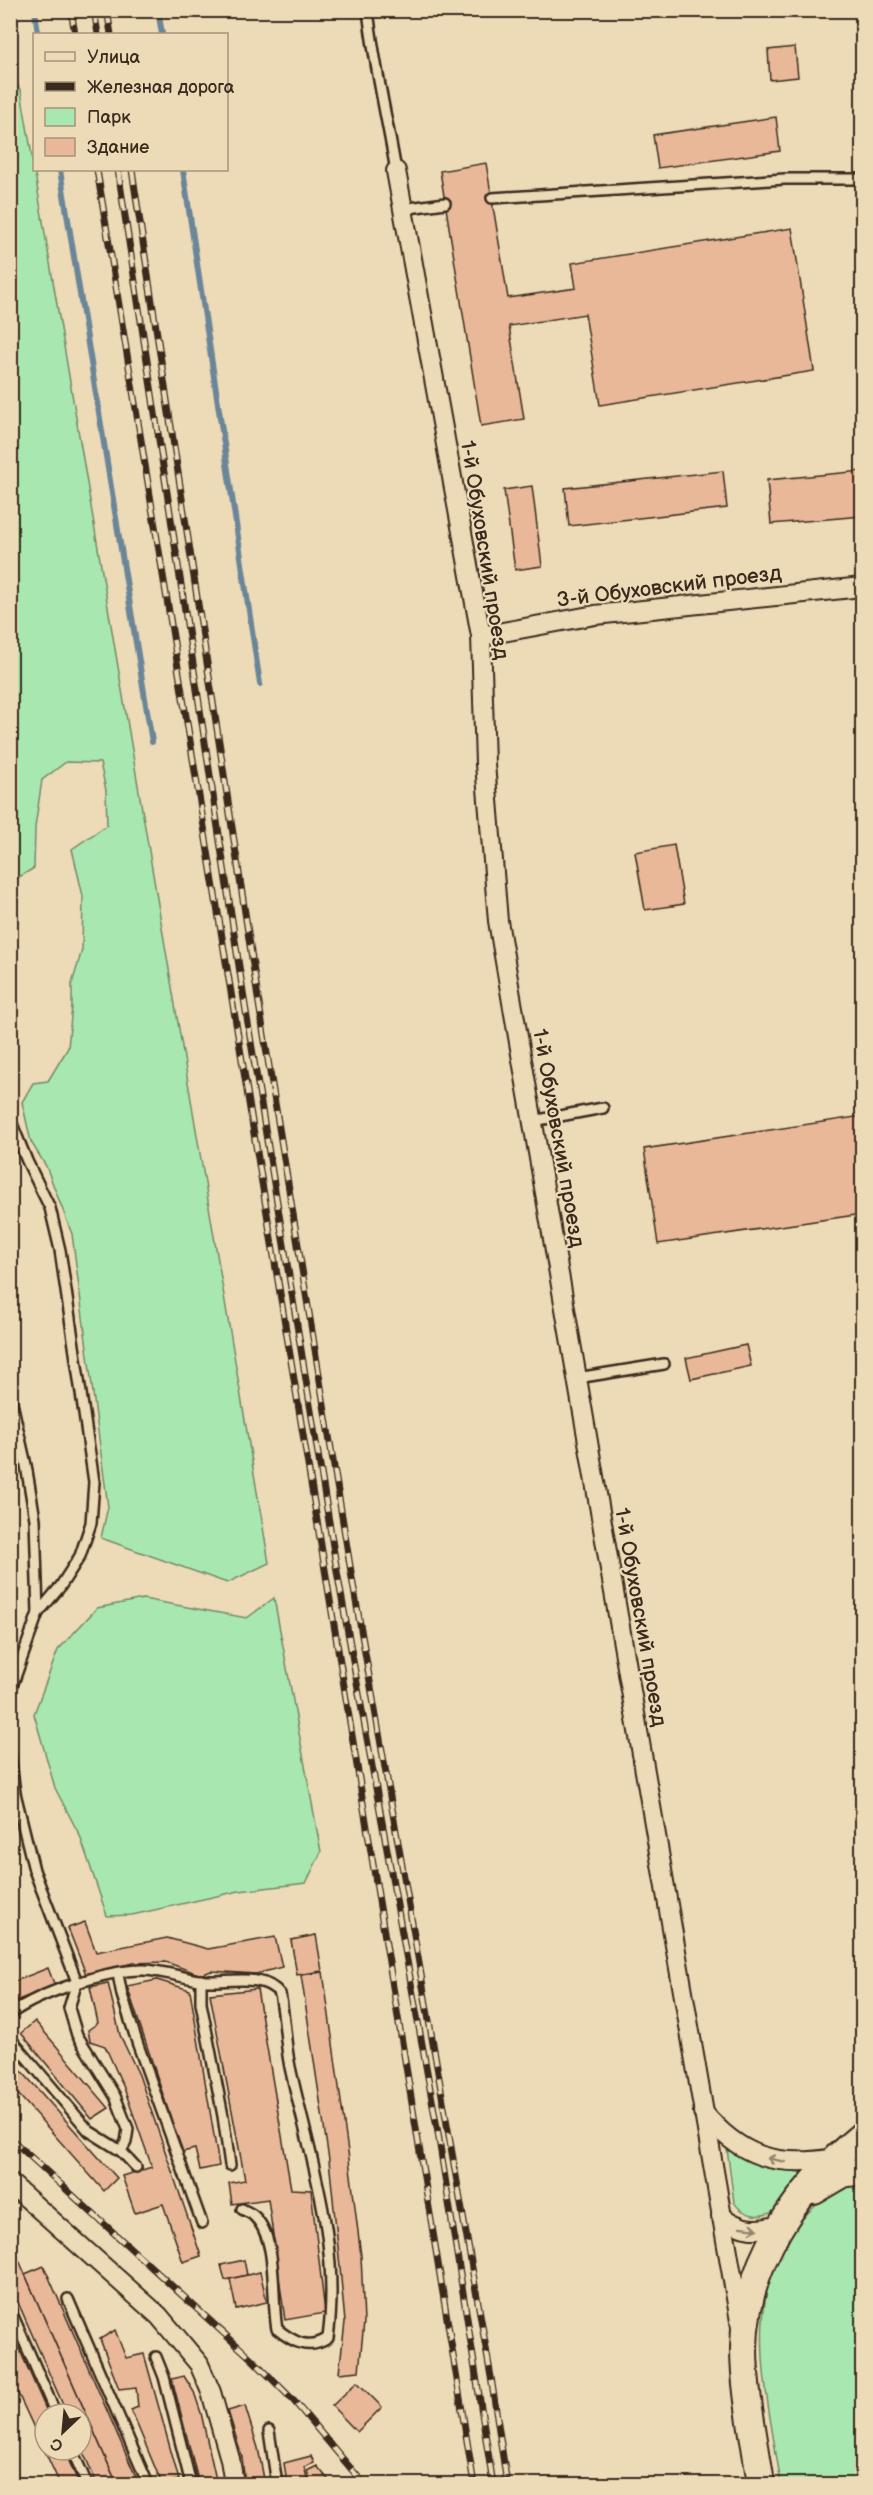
<svg xmlns="http://www.w3.org/2000/svg" width="873" height="2495" font-family="'Balsamiq Sans',sans-serif">
<style>
.green{fill:#a8e8b0;stroke:#728967;stroke-width:1.5}
.lines{fill:none;stroke-linecap:round;stroke-linejoin:round}
.stream{stroke:#6b8698;stroke-width:6}
.building{fill:#e8b899;stroke:#3b2a1e;stroke-width:1.5}
.lane-casing{stroke:#3b2a1e;stroke-width:14}
.street-casing{stroke:#3b2a1e;stroke-width:22}
.secondary-casing{stroke:#3b2a1e;stroke-width:30}
.lane{stroke:#eddab7;stroke-width:9}
.street{stroke:#eddab7;stroke-width:18}
.secondary{stroke:#eddab7;stroke-width:26}
.rail-casing{stroke:#3b2a1e;stroke-width:7}
.rail{stroke:#eddab7;stroke-width:4.5;stroke-dasharray:14;stroke-linecap:butt}
.oneway{stroke:#94826a}
.labels{text-anchor:middle;stroke-width:4.5;stroke-linejoin:round;paint-order:stroke}
.street-label{font-size:21px;fill:#3b2a1e;stroke:#eddab7}
</style>
<rect width="100%" height="100%" fill="#eddab7"/>
<filter id="ink" filterUnits="userSpaceOnUse"><feTurbulence type="fractalNoise" baseFrequency=".0167" numOctaves="2"/><feDisplacementMap in="SourceGraphic" scale="12" xChannelSelector="R" yChannelSelector="G"/><feConvolveMatrix kernelMatrix="1 2 1 2 8 2 1 2 1" color-interpolation-filters="sRGB"/></filter>
<g filter="url(#ink)">
<!-- green -->
<g class="green">
<path d="M 10,75 L 21,91 L 269,1563 L 227,1583 L 101,1538 L 108,1507 L 72,1234 L 46,1166 L 31,1142 L 22,1102 L 33,1083 L 48,1081 L 68,1048 L 72,1006 L 72,984 L 82,950 L 83,896 L 72,849 L 107,825 L 106,790 L 100,763 L 66,762 L 42,780 L 35,827 L 34,868 L 11,882 Z"/>
<path d="M 274,1598 L 321,1852 L 306,1883 L 239,1891 L 132,1915 L 107,1916 L 80,1836 L 55,1788 L 34,1714 L 58,1650 L 97,1608 L 143,1599 L 247,1618 Z"/>
<path d="M 728,2145 L 777,2168 L 805,2173 C 793,2190 778,2220 753,2215 C 744,2213 738,2209 734,2202 L 727,2148 Z"/>
<path d="M 862,2183 L 862,2484 L 781,2484 C 768,2397 737,2289 804,2217 C 819,2200 840,2187 862,2183 Z"/>
</g>
<g class="lines">
<!-- stream -->
<g class="stream">
<path d="M 35,10 L 38,34"/>
<path d="M 158,10 L 162,34"/>
<path d="M 60,170 L 152,742"/>
<path d="M 183,170 L 260,684"/>
</g>
</g>
<!-- building -->
<g class="building">
<path d="M 795,47 L 798,77 L 770,80 L 768,50 Z"/>
<path d="M 776,117 L 780,151 L 658,168 L 653,135 Z"/>
<path d="M 486,163 L 508,298 L 576,288 L 572,263 L 792,228 L 814,371 L 600,405 L 585,314 L 509,326 L 524,419 L 481,426 L 440,171 Z"/>
<path d="M 723,471 L 727,508 L 569,526 L 565,488 Z"/>
<path d="M 862,471 L 862,516 L 771,524 L 767,480 Z"/>
<path d="M 532,486 L 542,566 L 515,570 L 504,490 Z"/>
<path d="M 674,845 L 684,904 L 645,910 L 635,852 Z"/>
<path d="M 862,1116 L 862,1214 L 658,1244 L 644,1149 Z"/>
<path d="M 746,1345 L 751,1366 L 691,1379 L 686,1358 Z"/>
<path d="M 85,1922 L 96,1952 L 167,1938 L 208,1949 L 275,1937 L 282,1967 L 256,1974 L 211,1971 L 201,1975 L 166,1962 L 133,1963 L 86,1974 L 68,1928 Z"/>
<path d="M 316,1935 L 322,1971 L 297,1975 L 291,1940 Z"/>
<path d="M 48,1968 L 55,1986 L 10,2003 L 10,1983 Z"/>
<path d="M 323,1972 L 349,2159 L 361,2256 L 364,2322 L 359,2371 L 339,2373 L 345,2322 L 339,2257 L 329,2160 L 301,1975 Z"/>
<path d="M 157,1980 L 190,1990 L 219,2166 L 200,2170 L 195,2149 L 182,2152 L 127,1986 Z"/>
<path d="M 108,1983 L 120,2035 L 139,2075 L 201,2256 L 183,2262 L 163,2204 L 135,2213 L 122,2176 L 152,2167 L 124,2088 L 105,2046 L 90,2041 L 88,2030 L 98,2023 L 90,1987 Z"/>
<path d="M 257,1989 L 291,2189 L 311,2190 L 325,2313 L 285,2320 L 268,2199 L 232,2204 L 229,2183 L 245,2180 L 210,1994 Z"/>
<path d="M 35,2021 L 109,2108 L 92,2119 L 21,2033 Z"/>
<path d="M 10,2058 L 117,2178 L 104,2191 L 10,2085 Z"/>
<path d="M 10,2239 L 25,2274 L 117,2484 L 97,2484 L 81,2447 L 81,2414 L 67,2414 L 10,2284 Z"/>
<path d="M 244,2260 L 247,2275 L 225,2280 L 221,2265 Z"/>
<path d="M 44,2266 L 139,2484 L 117,2484 L 25,2274 Z"/>
<path d="M 260,2272 L 267,2302 L 236,2309 L 230,2279 Z"/>
<path d="M 10,2328 L 48,2414 L 45,2414 L 45,2450 L 64,2450 L 79,2484 L 60,2484 L 10,2376 Z"/>
<path d="M 115,2330 L 126,2358 L 144,2354 L 179,2480 L 162,2484 L 131,2410 L 138,2407 L 136,2387 L 119,2389 L 100,2339 Z"/>
<path d="M 184,2376 L 194,2392 L 201,2413 L 217,2484 L 199,2484 L 172,2379 Z"/>
<path d="M 357,2382 L 382,2407 L 357,2432 L 332,2406 Z"/>
<path d="M 245,2406 L 258,2448 L 265,2484 L 245,2484 L 242,2457 L 228,2411 Z"/>
<path d="M 311,2456 L 314,2463 L 304,2467 L 309,2484 L 287,2484 L 284,2463 Z"/>
<path d="M 317,2466 L 332,2484 L 311,2484 L 307,2471 Z"/>
</g>
<g class="lines">
<!-- lane casing -->
<g class="lane-casing">
<g id="lane">
<path d="M 368,10 C 374,64 387,118 396,171"/>
<path d="M 492,198 L 785,179 L 862,179"/>
<path d="M 402,209 L 445,203"/>
<path d="M 10,1119 L 27,1161 L 50,1208 L 60,1250 L 94,1482 L 91,1523 L 80,1556 L 60,1587 L 38,1613 L 11,1689 L 10,1702"/>
<path d="M 533,1121 L 603,1108"/>
<path d="M 577,1378 L 664,1364"/>
<path d="M 10,1394 L 26,1465 L 35,1519 L 38,1613"/>
<path d="M 10,1754 L 15,1793 L 34,1870 L 77,1982 L 69,2008 L 77,2035 L 115,2096 L 128,2129 L 126,2142 L 121,2151"/>
<path d="M 118,1974 L 122,1995 L 138,2045 L 202,2223"/>
<path d="M 201,1980 L 201,2003 L 223,2116 L 230,2165"/>
<path d="M 10,2014 C 39,1993 109,1969 144,1970 C 166,1971 186,1979 207,1981 C 231,1982 264,1973 280,1994 C 285,2018 285,2043 290,2067 C 310,2158 341,2243 328,2338 C 309,2351 293,2342 277,2329 C 271,2299 279,2239 254,2216 C 251,2213 245,2211 242,2209"/>
<path d="M 10,2038 L 89,2131 L 121,2151 L 136,2167"/>
<path d="M 68,2299 L 148,2484"/>
<path d="M 10,2309 L 56,2414"/>
<path d="M 156,2357 L 164,2377 L 191,2484"/>
<path d="M 269,2431 L 277,2484"/>
<path d="M 72,2450 L 87,2484"/>
</g>
</g>
<!-- street casing -->
<g class="street-casing">
<g id="street">
<path d="M 396,171 L 481,636 L 485,764 L 498,921 L 741,2327"/>
<path d="M 481,636 L 595,615 L 862,587"/>
<path d="M 703,2112 C 740,2157 777,2168 834,2158"/>
<path d="M 10,2183 L 159,2316 L 199,2364 L 211,2392 L 230,2459 L 234,2484"/>
<path d="M 721,2216 C 743,2232 755,2231 781,2225"/>
</g>
</g>
<!-- secondary casing -->
<g class="secondary-casing">
<g id="secondary">
<path d="M 814,2191 L 843,2174 L 862,2171"/>
<path d="M 761,2484 C 755,2441 744,2392 744,2348 C 745,2261 797,2188 862,2135"/>
</g>
</g>
<!-- lane -->
<use href="#lane" class="lane"/>
<!-- street -->
<use href="#street" class="street"/>
<!-- secondary -->
<use href="#secondary" class="secondary"/>
<!-- rail casing -->
<g class="rail-casing">
<g id="rail">
<path d="M 71,10 L 75,34"/>
<path d="M 94,10 L 98,34"/>
<path d="M 107,10 L 111,34"/>
<path d="M 97,170 L 474,2484"/>
<path d="M 118,170 L 244,999 L 338,1577 L 438,2133 L 493,2484"/>
<path d="M 132,170 L 258,998 L 352,1578 L 491,2377 L 507,2484"/>
<path d="M 10,2138 L 253,2360 L 293,2400 L 364,2484"/>
</g>
</g>
<!-- rail -->
<use href="#rail" class="rail"/>
</g>
<!-- one-way arrows -->
<defs><path id="oneway-shaft" d="M-6 0H5M1.5-3L5.5 0L1.5 3" fill="none" stroke-width="1.6" stroke-linecap="round" stroke-linejoin="round" transform="scale(1.5)"/></defs>
<g class="oneway">
<use href="#oneway-shaft" transform="translate(776 2160) rotate(-168)"/>
<use href="#oneway-shaft" transform="translate(749 2228) rotate(7)"/>
</g>
</g>
<g class="labels">
<!-- street labels -->
<g class="street-label">
<text transform="translate(485 550) rotate(81)" y="7">1-й Обуховский проезд</text>
<text transform="translate(669 586) rotate(-7)" y="7">3-й Обуховский проезд</text>
<text transform="translate(559 1138) rotate(80)" y="7">1-й Обуховский проезд</text>
<text transform="translate(641 1617) rotate(80)" y="7">1-й Обуховский проезд</text>
</g>
</g>
<!-- margin -->
<rect width="873" height="2495" fill="none" stroke="#eddab7" stroke-width="36"/>
<rect x="18" y="18" width="837" height="2459" fill="none" stroke="#3b2a1e" stroke-width="2" filter="url(#ink)"/>
<!-- legend -->
<rect x="33" y="33" width="195" height="138" fill="#eddab7" stroke="#a6947a" stroke-width="1.5"/>
<rect x="45" y="52" width="30" height="9" fill="#eddab7" stroke="#a6947a" stroke-width="1.5"/>
<text x="87" y="63" font-size="18" fill="#3b2a1e">Улица</text>
<rect x="45" y="82" width="30" height="9" fill="#3b2a1e" stroke="#a6947a" stroke-width="1.5"/>
<text x="87" y="93" font-size="18" fill="#3b2a1e">Железная дорога</text>
<rect x="45" y="108" width="30" height="18" fill="#a8e8b0" stroke="#a6947a" stroke-width="1.5"/>
<text x="87" y="123" font-size="18" fill="#3b2a1e">Парк</text>
<rect x="45" y="138" width="30" height="18" fill="#e8b899" stroke="#a6947a" stroke-width="1.5"/>
<text x="87" y="153" font-size="18" fill="#3b2a1e">Здание</text>
<!-- north arrow -->
<g transform="translate(63 2432) rotate(206)"><circle r="28" fill="#eddab7" stroke="#a6947a" stroke-width="1.5"/>
<path d="M0-4.5L10 22L0 15L-10 22Z" fill="#3b2a1e"/>
<text y="-9" font-size="16" font-weight="bold" text-anchor="middle" fill="#3b2a1e">С</text>
</g>
</svg>
